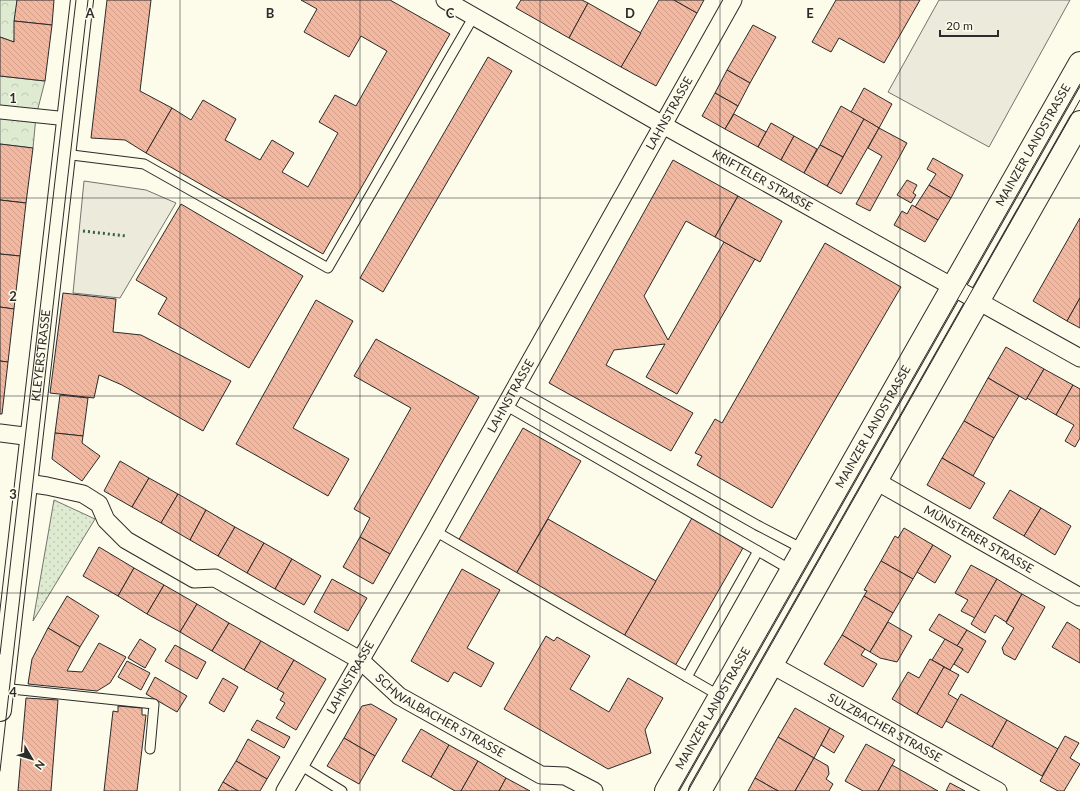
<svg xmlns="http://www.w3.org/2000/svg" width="1080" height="791" font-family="Lato,sans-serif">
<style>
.grass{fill:url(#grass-dots);stroke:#74746e}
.forest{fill:url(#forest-crowns);stroke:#74746e}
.parking{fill:#eceadb;stroke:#74746e}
.building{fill:url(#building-back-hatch);stroke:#2b2b2b}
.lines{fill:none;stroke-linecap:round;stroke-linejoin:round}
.service-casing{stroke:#2b2b2b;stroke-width:11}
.pedestrian-casing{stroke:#2b2b2b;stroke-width:15}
.minor-casing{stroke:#2b2b2b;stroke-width:19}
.tertiary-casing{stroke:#2b2b2b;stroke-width:24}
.primary-casing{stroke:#2b2b2b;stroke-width:24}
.service{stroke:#fdfbea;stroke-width:9}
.pedestrian{stroke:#fdfbea;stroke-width:13}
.minor{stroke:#fdfbea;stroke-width:17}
.tertiary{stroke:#fdfbea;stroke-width:22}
.primary{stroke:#fdfbea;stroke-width:22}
.tram{stroke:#2b2b2b;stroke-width:1}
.hedge{stroke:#34623c;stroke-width:3;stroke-dasharray:2 3;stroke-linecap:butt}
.grid{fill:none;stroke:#2b2b2b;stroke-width:1;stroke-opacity:0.55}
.labels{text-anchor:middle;stroke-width:3;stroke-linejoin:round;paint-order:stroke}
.street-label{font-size:12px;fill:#2b2b2b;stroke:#fdfbea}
.grid-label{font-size:13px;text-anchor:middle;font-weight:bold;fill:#2b2b2b;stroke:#fdfbea;stroke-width:3;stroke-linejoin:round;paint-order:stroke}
</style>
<defs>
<pattern id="grass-dots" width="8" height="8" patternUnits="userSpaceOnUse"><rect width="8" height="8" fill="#deebd1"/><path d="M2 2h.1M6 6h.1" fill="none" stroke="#bfcab4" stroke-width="1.8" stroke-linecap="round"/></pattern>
<pattern id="forest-crowns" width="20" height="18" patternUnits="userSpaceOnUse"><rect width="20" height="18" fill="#deebd1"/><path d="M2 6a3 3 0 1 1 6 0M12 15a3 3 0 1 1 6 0" fill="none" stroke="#bfcab4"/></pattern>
<pattern id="building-back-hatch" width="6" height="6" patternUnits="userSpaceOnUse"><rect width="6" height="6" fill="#f2b8a0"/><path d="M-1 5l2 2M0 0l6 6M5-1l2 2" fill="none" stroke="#d09e8a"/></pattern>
</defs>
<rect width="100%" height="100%" fill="#fdfbea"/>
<!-- grass -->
<path class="grass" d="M 54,500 L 95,519 L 33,621 Z"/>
<!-- forest -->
<g class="forest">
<path d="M 0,0 L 17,0 L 14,42 L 0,37 Z"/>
<path d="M 0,76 L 45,81 L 36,116 L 33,148 L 0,144 Z"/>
</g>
<!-- parking -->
<g class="parking">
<path d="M 939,0 L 1070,0 L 989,147 L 888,92 Z"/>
<path d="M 84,181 L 146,190 L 176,203 L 120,298 L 73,293 Z"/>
</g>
<!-- building -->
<g class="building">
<path d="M 17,0 L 54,0 L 52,25 L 14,21 Z"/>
<path d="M 107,0 L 151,0 L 140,91 L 172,108 L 146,153 L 125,140 L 91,138 Z"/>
<path d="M 301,0 L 390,0 L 450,34 L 323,254 L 146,153 L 172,108 L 191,120 L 203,100 L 236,119 L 225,140 L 260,160 L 272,140 L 294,153 L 282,172 L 308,187 L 338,133 L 319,122 L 335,95 L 356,106 L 387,51 L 361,36 L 349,57 L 304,32 L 317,9 Z"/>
<path d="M 521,0 L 582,0 L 588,3 L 569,38 L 516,8 Z"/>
<path d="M 659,0 L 674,0 L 697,13 L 656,86 L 621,67 Z"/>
<path d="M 674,0 L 704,0 L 697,13 Z"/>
<path d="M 836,0 L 920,0 L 884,63 L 839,38 L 831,52 L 812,42 Z"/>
<path d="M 588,3 L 641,33 L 621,67 L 569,38 Z"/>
<path d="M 14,21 L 52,25 L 45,81 L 0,76 L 0,37 L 14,42 Z"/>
<path d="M 753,25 L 776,37 L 750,83 L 727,70 Z"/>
<path d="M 488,57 L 512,71 L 383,292 L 360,278 Z"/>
<path d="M 727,70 L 750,83 L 738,106 L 715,93 Z"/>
<path d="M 864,88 L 892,104 L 879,128 L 851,112 Z"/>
<path d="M 715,93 L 738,106 L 725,129 L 702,116 Z"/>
<path d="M 841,106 L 864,119 L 843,157 L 820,145 Z"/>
<path d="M 734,114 L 766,132 L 758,147 L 725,129 Z"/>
<path d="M 864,119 L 879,128 L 841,194 L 827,186 Z"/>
<path d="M 771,123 L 794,136 L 781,160 L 758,147 Z"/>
<path d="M 879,128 L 907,143 L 870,211 L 856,204 L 882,156 L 868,148 Z"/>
<path d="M 794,136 L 817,149 L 804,173 L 781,160 Z"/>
<path d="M 0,144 L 33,148 L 26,203 L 0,200 Z"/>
<path d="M 820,145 L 843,157 L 827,186 L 804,173 Z"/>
<path d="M 933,158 L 963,175 L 951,198 L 929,185 L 936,174 L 927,169 Z"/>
<path d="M 673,160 L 738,196 L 715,237 L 686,221 L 644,296 L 668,340 L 724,242 L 755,259 L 677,394 L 646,377 L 665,344 L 614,350 L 606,365 L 693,413 L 671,451 L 549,383 Z"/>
<path d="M 907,180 L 917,185 L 913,193 L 916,195 L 911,203 L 897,195 Z"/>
<path d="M 929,185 L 951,198 L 938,220 L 915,207 Z"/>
<path d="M 738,196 L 782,221 L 760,262 L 715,237 Z"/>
<path d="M 0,200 L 26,203 L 20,256 L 0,254 Z"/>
<path d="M 181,204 L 303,276 L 249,368 L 158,314 L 167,298 L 136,280 Z"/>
<path d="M 912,205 L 938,220 L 925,242 L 894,225 L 902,211 L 907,214 Z"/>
<path d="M 1080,218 L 1080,298 L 1067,321 L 1033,301 Z"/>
<path d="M 825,243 L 901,287 L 772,508 L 697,465 L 702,456 L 695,453 L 715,419 L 722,423 Z"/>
<path d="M 0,254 L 20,256 L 14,309 L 0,307 Z"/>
<path d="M 63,293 L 116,299 L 113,332 L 141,335 L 231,381 L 203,431 L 122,385 L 99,375 L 94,398 L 50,393 Z"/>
<path d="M 1080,298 L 1080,328 L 1067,321 Z"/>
<path d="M 316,300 L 353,321 L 293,428 L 349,459 L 328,496 L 236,444 Z"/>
<path d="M 0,307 L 14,309 L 8,362 L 0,361 Z"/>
<path d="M 376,339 L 479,397 L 390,554 L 360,537 L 370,518 L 354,509 L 411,408 L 354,376 Z"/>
<path d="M 1006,347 L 1044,369 L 1026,400 L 988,378 Z"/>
<path d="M 0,361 L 8,362 L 2,414 L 0,414 Z"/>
<path d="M 1044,369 L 1073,385 L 1056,415 L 1027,398 Z"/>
<path d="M 988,378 L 1019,396 L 994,438 L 964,421 Z"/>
<path d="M 1073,385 L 1080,389 L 1080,438 L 1075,447 L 1065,441 L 1074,425 L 1056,415 Z"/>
<path d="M 60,395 L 88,398 L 83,436 L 55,433 Z"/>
<path d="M 964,421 L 994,438 L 973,476 L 942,458 Z"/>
<path d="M 523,428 L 581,461 L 516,574 L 458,541 Z"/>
<path d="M 55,433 L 83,436 L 82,443 L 100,456 L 82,481 L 52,459 Z"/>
<path d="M 942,458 L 985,483 L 970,509 L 927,485 Z"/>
<path d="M 120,461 L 149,478 L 132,507 L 104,491 Z"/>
<path d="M 149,478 L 178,494 L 161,523 L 132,507 Z"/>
<path d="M 1010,490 L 1041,508 L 1024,536 L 993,518 Z"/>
<path d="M 178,494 L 206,510 L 190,540 L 161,523 Z"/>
<path d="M 1041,508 L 1071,526 L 1055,555 L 1024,536 Z"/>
<path d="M 206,510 L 235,527 L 218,556 L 190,540 Z"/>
<path d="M 692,518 L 743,548 L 675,666 L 624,636 Z"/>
<path d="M 548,519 L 656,581 L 624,636 L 516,574 Z"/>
<path d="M 235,527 L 264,543 L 247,573 L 218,556 Z"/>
<path d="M 904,528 L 933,545 L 913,579 L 881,561 L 895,536 L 898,538 Z"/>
<path d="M 360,537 L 390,554 L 373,584 L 343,567 Z"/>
<path d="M 264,543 L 292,559 L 275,589 L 247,573 Z"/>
<path d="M 933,545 L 951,556 L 935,583 L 917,572 Z"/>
<path d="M 99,547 L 134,568 L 118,596 L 83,576 Z"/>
<path d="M 292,559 L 321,576 L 304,605 L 275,589 Z"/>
<path d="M 881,561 L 913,579 L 893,613 L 864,596 L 867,591 L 864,590 Z"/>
<path d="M 971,565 L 997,579 L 975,618 L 961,611 L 968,600 L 955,593 Z"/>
<path d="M 134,568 L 164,585 L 147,614 L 118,596 Z"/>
<path d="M 462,569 L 500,590 L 467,648 L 494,663 L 481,687 L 454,672 L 448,682 L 411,661 Z"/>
<path d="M 332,579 L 367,598 L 348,631 L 314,612 Z"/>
<path d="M 997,579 L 1022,594 L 1006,622 L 995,615 L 985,633 L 971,624 Z"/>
<path d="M 164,585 L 197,604 L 180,632 L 147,614 Z"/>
<path d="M 1022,594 L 1045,607 L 1015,660 L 1004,654 L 1002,648 L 1014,628 L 1006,623 Z"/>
<path d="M 67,596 L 99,616 L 80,647 L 48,628 Z"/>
<path d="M 864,596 L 893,613 L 870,652 L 842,635 Z"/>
<path d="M 197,604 L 229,623 L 212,651 L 180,632 Z"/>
<path d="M 939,614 L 967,630 L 957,646 L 929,630 Z"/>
<path d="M 888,622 L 912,636 L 897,662 L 880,658 L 870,652 Z"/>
<path d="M 1067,622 L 1080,630 L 1080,663 L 1052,647 Z"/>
<path d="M 229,623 L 261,641 L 244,670 L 212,651 Z"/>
<path d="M 48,628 L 80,647 L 67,671 L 82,672 L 99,643 L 126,657 L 110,683 L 97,691 L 28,684 L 32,659 Z"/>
<path d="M 967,630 L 986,641 L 968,673 L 954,664 L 963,649 L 957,646 Z"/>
<path d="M 842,635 L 865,649 L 861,655 L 877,664 L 863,687 L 824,664 Z"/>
<path d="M 546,636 L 554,641 L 557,637 L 590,656 L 570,689 L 609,712 L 628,678 L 663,698 L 645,730 L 651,753 L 608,769 L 504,709 Z"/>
<path d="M 140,639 L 156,649 L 145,668 L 128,658 Z"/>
<path d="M 945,639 L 963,649 L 950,670 L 932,660 Z"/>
<path d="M 261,641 L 294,660 L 277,689 L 244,670 Z"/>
<path d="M 175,645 L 206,662 L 197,679 L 165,661 Z"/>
<path d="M 930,659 L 944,667 L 917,714 L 892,699 L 908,672 L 919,678 Z"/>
<path d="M 294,660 L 326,679 L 296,730 L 276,718 L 285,703 L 280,700 L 284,693 L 277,689 Z"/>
<path d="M 127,661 L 150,673 L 141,690 L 118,677 Z"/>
<path d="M 944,667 L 959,675 L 948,694 L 958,700 L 942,728 L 917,714 Z"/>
<path d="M 155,677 L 187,696 L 177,712 L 146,694 Z"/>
<path d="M 223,678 L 238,687 L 224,712 L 209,703 Z"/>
<path d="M 961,694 L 1007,720 L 992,747 L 946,721 Z"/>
<path d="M 26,698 L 58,700 L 51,791 L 18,791 Z"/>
<path d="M 371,704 L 397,719 L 375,756 L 344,738 L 362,706 Z"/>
<path d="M 118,706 L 142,708 L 142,715 L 146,715 L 137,791 L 104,791 L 113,711 L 118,712 Z"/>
<path d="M 795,708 L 830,728 L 814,758 L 778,737 Z"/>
<path d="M 257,720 L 290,737 L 284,748 L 251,730 Z"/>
<path d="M 1007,720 L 1058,749 L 1042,776 L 992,747 Z"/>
<path d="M 830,728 L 844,736 L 834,753 L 821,745 Z"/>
<path d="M 421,729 L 449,745 L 431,777 L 402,761 Z"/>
<path d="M 1065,736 L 1079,743 L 1070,758 L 1080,764 L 1064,791 L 1058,791 L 1040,781 Z"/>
<path d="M 778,737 L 814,758 L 795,791 L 778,791 L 755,778 Z"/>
<path d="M 344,738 L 375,756 L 359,784 L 327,766 Z"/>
<path d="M 248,739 L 280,757 L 267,779 L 236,761 Z"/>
<path d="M 866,744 L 895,760 L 878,791 L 863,791 L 845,781 Z"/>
<path d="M 449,745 L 478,761 L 461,791 L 455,791 L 431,777 Z"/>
<path d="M 814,758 L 828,766 L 829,774 L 826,779 L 833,784 L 829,791 L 795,791 Z"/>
<path d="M 236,761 L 267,779 L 260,791 L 238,791 L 223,782 Z"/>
<path d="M 478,761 L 506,778 L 499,791 L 461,791 Z"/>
<path d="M 892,765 L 938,791 L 878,791 Z"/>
<path d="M 506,778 L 530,791 L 499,791 Z"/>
<path d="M 755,778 L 778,791 L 748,791 Z"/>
<path d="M 223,782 L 238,791 L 218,791 Z"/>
<path d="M 950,783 L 965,791 L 946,791 Z"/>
</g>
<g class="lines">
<!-- service casing -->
<g class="service-casing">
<g id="service">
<path d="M 64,154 L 144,164 L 328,268 L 474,16"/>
<path d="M 515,388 L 757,525 L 803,549"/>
<path d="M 435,531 L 687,677 L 758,551 L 505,405"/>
<path d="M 758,551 L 791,570"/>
<path d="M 687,677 L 720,696"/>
<path d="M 2,688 L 154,704 L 150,749"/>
<path d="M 300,765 L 342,791"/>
</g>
</g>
<!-- pedestrian casing -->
<g class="pedestrian-casing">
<path id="pedestrian" d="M 0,112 L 68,119"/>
</g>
<!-- minor casing -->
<g class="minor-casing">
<g id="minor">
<path id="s1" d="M 445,0 L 663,125 L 1080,358"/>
<path d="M 0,433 L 32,437"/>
<path id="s2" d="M 876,481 L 1080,597"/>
<path id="s3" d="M 27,483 L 47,486 L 83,494 L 99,504 L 106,520 L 126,540 L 194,579 L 215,578 L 360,660 L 399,696 L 541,775 L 565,776 L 594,791"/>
<path id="s4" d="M 772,665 L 998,791"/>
<path id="s5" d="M 285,791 L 435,531 L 733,0"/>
</g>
</g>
<!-- tertiary casing -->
<g class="tertiary-casing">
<g id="tertiary">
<path id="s6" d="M 0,710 L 82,0"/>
</g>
</g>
<!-- primary casing -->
<g class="primary-casing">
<g id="primary">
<path id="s7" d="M 666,791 L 1080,63"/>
<path d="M 700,791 L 1080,122"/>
</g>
</g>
<!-- service -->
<use href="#service" class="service"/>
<!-- pedestrian -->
<use href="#pedestrian" class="pedestrian"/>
<!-- minor -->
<use href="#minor" class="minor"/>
<!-- tertiary -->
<use href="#tertiary" class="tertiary"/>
<!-- primary -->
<use href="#primary" class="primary"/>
<!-- tram -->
<g class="tram">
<path d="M 0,654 L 76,0"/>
<path d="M 0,771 L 88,0"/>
<path d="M 678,791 L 1080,84"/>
<path d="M 688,791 L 1080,100"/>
</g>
<!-- hedge -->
<path class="hedge" d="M 83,231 L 126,236"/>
</g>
<!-- grid -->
<path class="grid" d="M 180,0 L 180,791M 360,0 L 360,791M 540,0 L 540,791M 720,0 L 720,791M 900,0 L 900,791M 0,198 L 1080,198M 0,396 L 1080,396M 0,593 L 1080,593"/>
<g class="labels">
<!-- street labels -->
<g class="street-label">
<text dy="4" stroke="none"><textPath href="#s5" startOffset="779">LAHNSTRASSE</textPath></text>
<text dy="4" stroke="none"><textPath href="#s7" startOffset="743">MAINZER LANDSTRASSE</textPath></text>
<text dy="4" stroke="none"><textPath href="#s1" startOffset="365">KRIFTELER STRASSE</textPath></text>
<text dy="4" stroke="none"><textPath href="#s6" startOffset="357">KLEYERSTRASSE</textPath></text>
<text dy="4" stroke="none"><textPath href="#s5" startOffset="455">LAHNSTRASSE</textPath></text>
<text dy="4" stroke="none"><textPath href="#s7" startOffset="419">MAINZER LANDSTRASSE</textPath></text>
<text dy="4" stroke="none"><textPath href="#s2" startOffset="118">MÜNSTERER STRASSE</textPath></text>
<text dy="4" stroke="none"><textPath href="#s5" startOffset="131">LAHNSTRASSE</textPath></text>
<text dy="4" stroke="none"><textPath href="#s7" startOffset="95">MAINZER LANDSTRASSE</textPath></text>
<text dy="4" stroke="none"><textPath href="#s3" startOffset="486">SCHWALBACHER STRASSE</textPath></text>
<text dy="4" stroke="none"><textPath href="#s4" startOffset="129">SULZBACHER STRASSE</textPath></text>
</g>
</g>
<g class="grid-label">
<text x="90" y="18">A</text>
<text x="270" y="18">B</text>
<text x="450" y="18">C</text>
<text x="630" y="18">D</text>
<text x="810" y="18">E</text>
<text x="13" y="103">1</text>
<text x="13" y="301">2</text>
<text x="13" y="499">3</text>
<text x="13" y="697">4</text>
</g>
<!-- north arrow -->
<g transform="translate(32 759) rotate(128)" stroke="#fdfbea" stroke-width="3" paint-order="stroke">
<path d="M0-3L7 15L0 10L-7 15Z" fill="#2b2b2b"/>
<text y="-6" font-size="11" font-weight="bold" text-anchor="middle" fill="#2b2b2b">N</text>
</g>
<!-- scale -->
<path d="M940 30v6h58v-6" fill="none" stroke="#2b2b2b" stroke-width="2"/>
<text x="946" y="30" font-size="12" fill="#2b2b2b" stroke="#fdfbea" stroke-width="3" paint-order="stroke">20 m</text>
</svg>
